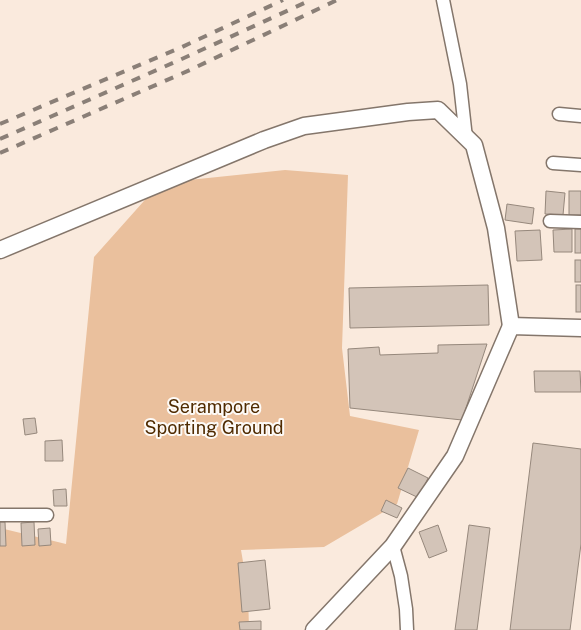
<svg xmlns="http://www.w3.org/2000/svg" width="581" height="630" font-family="'Public Sans',sans-serif">
<style>
.green{fill:#eac09d}
.building{fill:#d3c4b8;stroke:#96887c}
.lines{fill:none;stroke-linecap:round;stroke-linejoin:round}
.minor-casing{stroke:#84766b;stroke-width:15}
.tertiary-casing{stroke:#84766b;stroke-width:19}
.minor{stroke:#fff;stroke-width:12}
.tertiary{stroke:#fff;stroke-width:16}
.rail{stroke:#8a7f77;stroke-width:4;stroke-dasharray:9 9;stroke-linecap:butt}
.labels{text-anchor:middle;stroke-width:4;stroke-linejoin:round;paint-order:stroke}
.park-label{font-size:18px;fill:#502b01;stroke:#fdfaf7}
</style>
<rect width="100%" height="100%" fill="#faeadd"/>
<!-- green -->
<path class="green" d="M 285,170 L 348,175 L 342,348 L 350,416 L 419,430 L 397,504 L 324,547 L 241,550 L 248,591 L 249,630 L 0,630 L 0,528 L 66,544 L 94,257 L 160,183 Z"/>
<!-- building -->
<g class="building">
<path d="M 546,191 L 565,193 L 563,215 L 545,214 Z"/>
<rect x="569" y="191" width="12" height="24"/>
<path d="M 507,204 L 534,208 L 532,224 L 505,220 Z"/>
<path d="M 572,229 L 572,252 L 554,252 L 553,230 Z"/>
<rect x="575" y="229" width="6" height="24"/>
<path d="M 540,230 L 542,260 L 517,261 L 515,231 Z"/>
<rect x="575" y="260" width="6" height="22"/>
<path d="M 488,285 L 489,325 L 350,328 L 349,288 Z"/>
<rect x="576" y="285" width="5" height="27"/>
<path d="M 487,344 L 462,420 L 350,408 L 348,349 L 379,347 L 380,355 L 438,353 L 438,345 Z"/>
<path d="M 534,371 L 580,371 L 581,392 L 535,392 Z"/>
<path d="M 35,418 L 37,433 L 25,435 L 23,419 Z"/>
<path d="M 62,440 L 63,461 L 45,461 L 45,441 Z"/>
<path d="M 533,443 L 581,449 L 581,544 L 570,630 L 510,630 Z"/>
<path d="M 408,468 L 428,478 L 419,498 L 398,488 Z"/>
<path d="M 66,489 L 67,506 L 54,506 L 53,490 Z"/>
<path d="M 386,500 L 402,508 L 397,518 L 381,511 Z"/>
<path d="M 0,522 L 5,522 L 6,546 L 0,546 Z"/>
<path d="M 34,522 L 35,545 L 22,546 L 21,523 Z"/>
<path d="M 438,525 L 447,551 L 429,558 L 419,532 Z"/>
<path d="M 469,525 L 490,528 L 477,630 L 455,630 Z"/>
<path d="M 50,528 L 51,545 L 39,546 L 38,529 Z"/>
<path d="M 265,560 L 270,609 L 242,612 L 238,563 Z"/>
<path d="M 261,621 L 261,630 L 240,630 L 239,622 Z"/>
</g>
<g class="lines">
<!-- minor casing -->
<g class="minor-casing">
<g id="minor">
<path d="M 443,0 L 460,84 L 466,138"/>
<path d="M 559,114 L 581,116"/>
<path d="M 553,163 L 581,165"/>
<path d="M 550,221 L 581,222"/>
<path d="M 0,515 L 47,515"/>
<path d="M 393,546 L 401,576 L 406,609 L 407,630"/>
</g>
</g>
<!-- tertiary casing -->
<g class="tertiary-casing">
<g id="tertiary">
<path d="M 0,250 L 264,140 L 304,126 L 408,112 L 438,110 L 474,145 L 496,228 L 511,326"/>
<path d="M 314,630 L 393,546 L 455,456 L 511,326 L 581,328"/>
</g>
</g>
<!-- minor -->
<use href="#minor" class="minor"/>
<!-- tertiary -->
<use href="#tertiary" class="tertiary"/>
<!-- rail -->
<g class="rail">
<path d="M 0,124 L 182,47 L 283,0"/>
<path d="M 0,139 L 184,58 L 311,0"/>
<path d="M 0,153 L 190,70 L 337,0"/>
</g>
</g>
<g class="labels">
<!-- park labels -->
<g class="park-label">
<text x="214" y="413">Serampore<tspan x="214" dy="21">Sporting Ground</tspan></text>
</g>
</g>
</svg>
